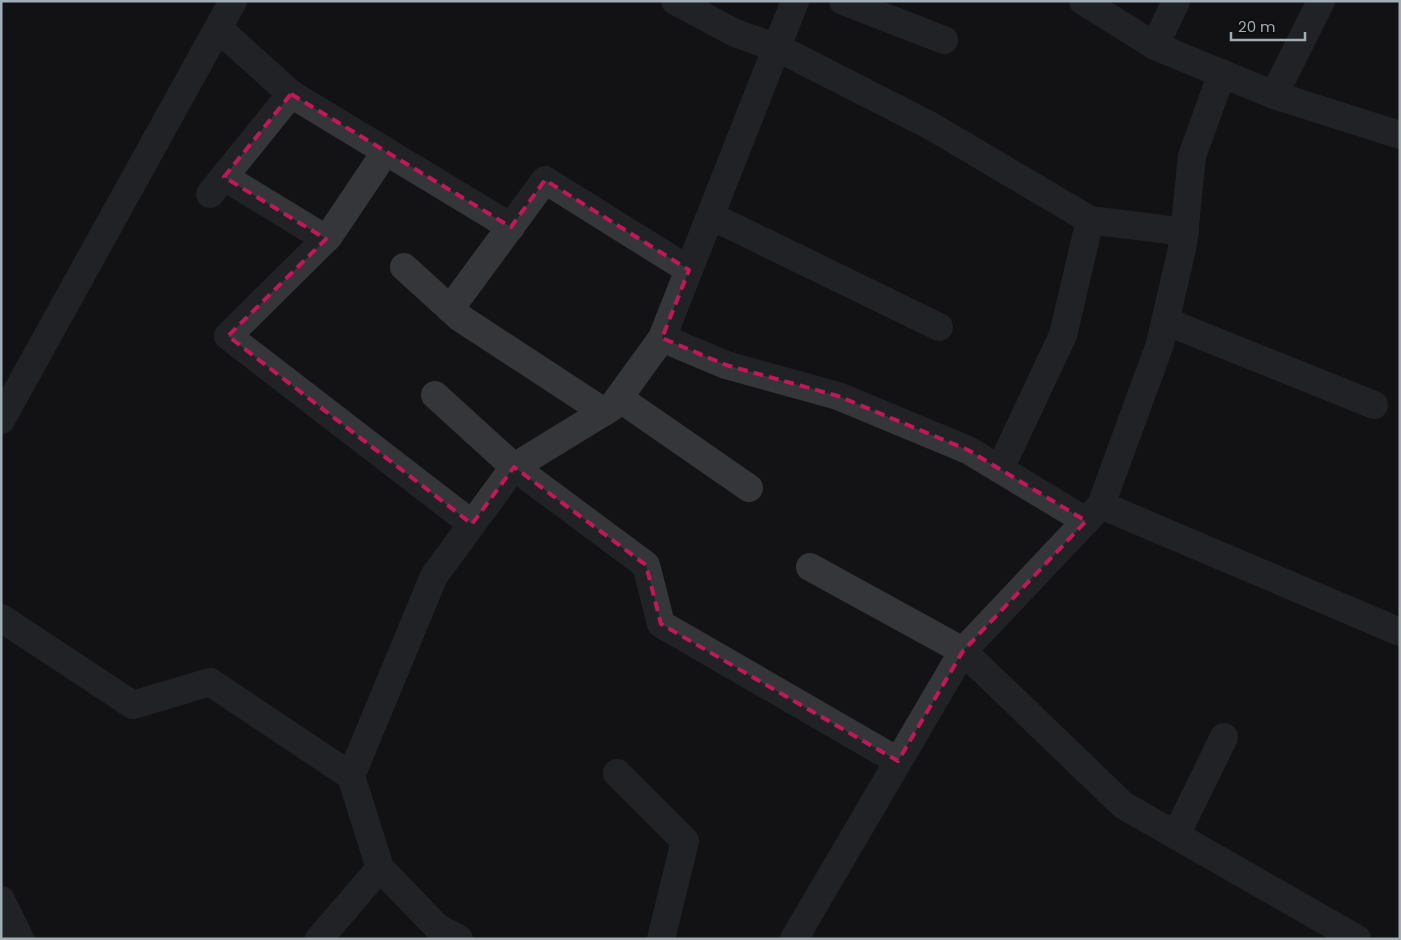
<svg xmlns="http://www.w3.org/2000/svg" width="1401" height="940" font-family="Poppins,sans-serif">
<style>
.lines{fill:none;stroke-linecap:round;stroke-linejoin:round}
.minor{stroke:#34363a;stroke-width:28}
.marked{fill:none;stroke:#c2185b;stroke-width:4;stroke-dasharray:10 6;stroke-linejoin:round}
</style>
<rect width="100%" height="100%" fill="#131315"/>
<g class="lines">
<!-- minor -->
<g class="minor">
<path d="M 675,1 L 735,33 L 778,48 L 931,126 L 1090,220 L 1185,232"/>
<path d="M 843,1 L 944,40"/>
<path d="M 1083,1 L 1155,46 L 1274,95 L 1400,135"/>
<path d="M 219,29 L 291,94 L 511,227"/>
<path d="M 1155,46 L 1176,1"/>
<path d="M 1274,95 L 1321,1"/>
<path d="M 386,151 L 329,236 L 228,336 L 472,524"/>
<path d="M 224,177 L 326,239"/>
<path d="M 210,194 L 291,94"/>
<path d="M 711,216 L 939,327"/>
<path d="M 404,267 L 459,317 L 604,412"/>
<path d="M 450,309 L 545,180 L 689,270"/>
<path d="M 1165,321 L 1374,405"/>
<path d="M 662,338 L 726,365 L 838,396 L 968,450 L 1086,521"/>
<path d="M 435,395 L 514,467 L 646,565 L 661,624 L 898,761"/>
<path d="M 619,398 L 749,488"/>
<path d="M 1,420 L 233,1"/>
<path d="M 1000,469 L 1063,335 L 1090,220"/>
<path d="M 1101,505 L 1400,632"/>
<path d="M 810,567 L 963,651 L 1123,805 L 1357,939"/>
<path d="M 1,618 L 133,705 L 210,682 L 351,776 L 380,868 L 437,927 L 459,939"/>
<path d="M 617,773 L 685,841 L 661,939"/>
<path d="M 351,776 L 434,576 L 514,467 L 612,407 L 662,338 L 795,1"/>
<path d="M 1176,835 L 1224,737"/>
<path d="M 1,900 L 20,939"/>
<path d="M 319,939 L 380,868"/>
<path d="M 794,939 L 963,651 L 1101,505 L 1160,344 L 1183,244 L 1192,156 L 1222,73"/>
</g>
</g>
<!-- marked area -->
<path d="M0 0H1401V940H0ZM 291,94 L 511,227 L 545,180 L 689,270 L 662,338 L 726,365 L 838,396 L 968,450 L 1086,521 L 963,651 L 898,761 L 661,624 L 646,565 L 514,467 L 472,524 L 228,336 L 326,239 L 224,177 Z" fill="#131315" fill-opacity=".55" fill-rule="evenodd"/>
<path class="marked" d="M 291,94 L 511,227 L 545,180 L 689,270 L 662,338 L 726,365 L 838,396 L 968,450 L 1086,521 L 963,651 L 898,761 L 661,624 L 646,565 L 514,467 L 472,524 L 228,336 L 326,239 L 224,177 Z"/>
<!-- border -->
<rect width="1401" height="940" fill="none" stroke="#a3adb6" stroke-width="5"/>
<!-- scale -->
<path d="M1231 32v8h74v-8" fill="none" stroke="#a3adb6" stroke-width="2.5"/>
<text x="1238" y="32" font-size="15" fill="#a3adb6" stroke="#0e0e10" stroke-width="4" paint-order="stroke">20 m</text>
</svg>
